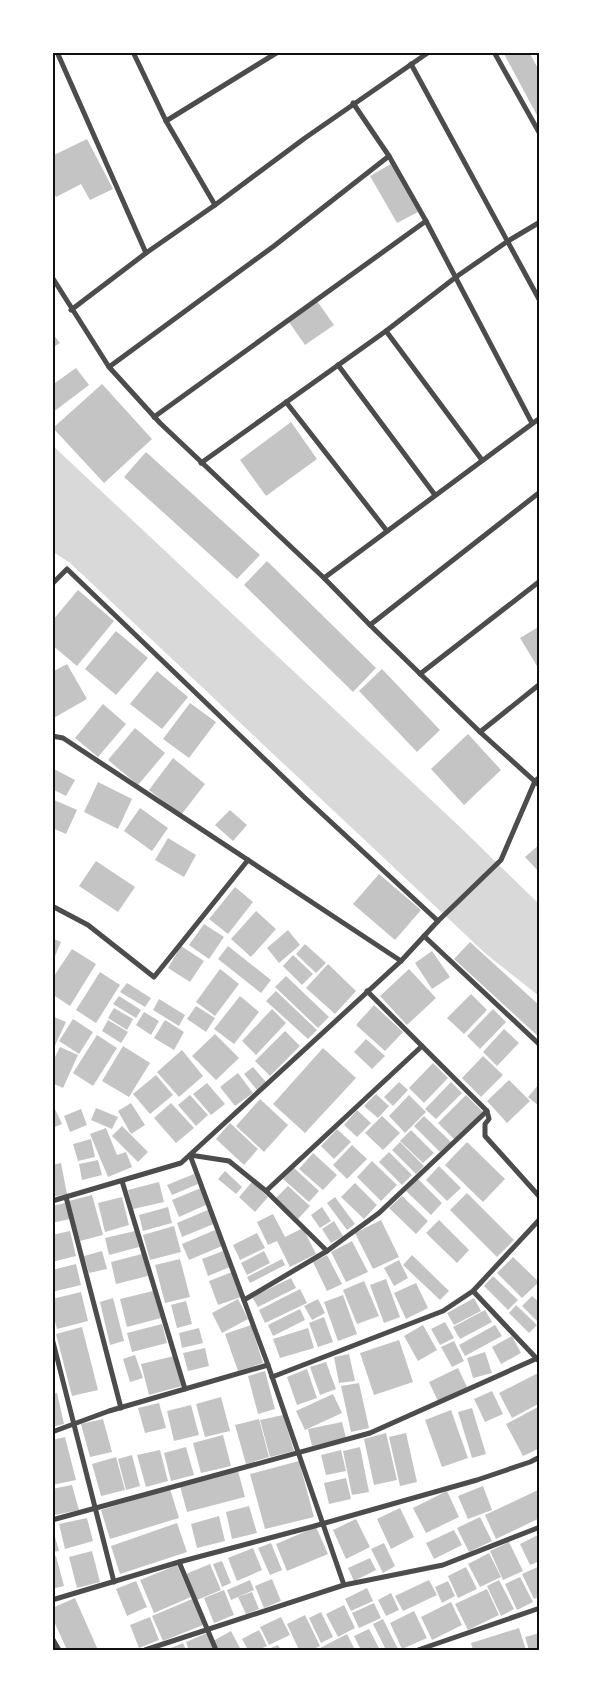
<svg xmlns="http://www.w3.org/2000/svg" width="592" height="1703" font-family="'Alegreya Sans',sans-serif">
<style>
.water{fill:#d9d9d9}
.building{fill:#c4c4c4}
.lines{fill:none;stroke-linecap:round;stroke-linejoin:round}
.minor{stroke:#4c4c4c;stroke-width:5}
.neatline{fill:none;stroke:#111;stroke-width:2}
</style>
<rect width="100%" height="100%" fill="#fff"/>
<!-- water -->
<path class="water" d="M 52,445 L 460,827 L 539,904 L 539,996 L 486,954 L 69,562 L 53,552 Z"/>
<!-- building -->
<g class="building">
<path d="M 503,52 L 529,52 L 540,72 L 540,121 Z"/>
<path d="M 87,139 L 113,189 L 90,200 L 81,184 L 56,197 L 52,190 L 52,156 Z"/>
<path d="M 391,164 L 418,212 L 397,223 L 370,176 Z"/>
<path d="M 317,301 L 334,325 L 305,345 L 289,322 Z"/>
<path d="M 52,333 L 60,343 L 52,348 Z"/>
<path d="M 76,368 L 89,385 L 52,413 L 52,385 Z"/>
<path d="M 102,384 L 152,439 L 104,483 L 53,428 Z"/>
<path d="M 291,422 L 317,459 L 266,496 L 240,460 Z"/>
<path d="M 146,452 L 260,555 L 237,579 L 124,477 Z"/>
<path d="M 267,561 L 376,668 L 353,692 L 244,585 Z"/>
<path d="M 78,590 L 114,621 L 77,666 L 52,645 L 52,621 Z"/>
<path d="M 540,626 L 540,671 L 520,638 Z"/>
<path d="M 116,631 L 148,658 L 116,695 L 85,669 Z"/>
<path d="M 67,664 L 87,699 L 52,719 L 52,672 Z"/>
<path d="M 382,669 L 440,730 L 417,752 L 359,691 Z"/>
<path d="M 157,671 L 188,697 L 162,729 L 130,704 Z"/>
<path d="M 190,703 L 216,722 L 189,758 L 163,739 Z"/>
<path d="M 103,704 L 126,724 L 98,757 L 75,738 Z"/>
<path d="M 135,728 L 165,753 L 138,785 L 108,760 Z"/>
<path d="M 468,734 L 501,770 L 464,805 L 431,769 Z"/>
<path d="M 173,758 L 205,784 L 181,815 L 149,790 Z"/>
<path d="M 52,768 L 75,780 L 66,796 L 52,789 Z"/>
<path d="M 98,782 L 132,799 L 118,829 L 84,812 Z"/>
<path d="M 52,799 L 77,810 L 66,834 L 52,828 Z"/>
<path d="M 140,808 L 168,828 L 152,851 L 124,831 Z"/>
<path d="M 230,810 L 247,825 L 233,841 L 215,825 Z"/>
<path d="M 168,838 L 196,855 L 184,877 L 155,860 Z"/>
<path d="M 540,844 L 540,873 L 525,857 Z"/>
<path d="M 96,861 L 135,887 L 118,912 L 79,886 Z"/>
<path d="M 379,874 L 421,910 L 395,940 L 353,904 Z"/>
<path d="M 235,887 L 253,902 L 228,934 L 209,919 Z"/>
<path d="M 256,911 L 276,929 L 251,957 L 231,939 Z"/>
<path d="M 204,924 L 224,937 L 209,959 L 189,945 Z"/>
<path d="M 288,930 L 300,945 L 279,963 L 267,948 Z"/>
<path d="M 52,938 L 61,942 L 52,963 Z"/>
<path d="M 470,942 L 540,1006 L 540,1038 L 454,959 Z"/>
<path d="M 305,944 L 326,963 L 316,973 L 296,954 Z"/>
<path d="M 181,946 L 204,961 L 190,982 L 168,968 Z"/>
<path d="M 228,946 L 271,980 L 261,993 L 218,959 Z"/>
<path d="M 72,949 L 96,964 L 70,1006 L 52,994 L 52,979 Z"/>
<path d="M 432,951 L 450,977 L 432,989 L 415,963 Z"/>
<path d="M 293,955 L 313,974 L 302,985 L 283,966 Z"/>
<path d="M 328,964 L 356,991 L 335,1014 L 306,988 Z"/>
<path d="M 220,969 L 239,984 L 215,1016 L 196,1002 Z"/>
<path d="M 409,969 L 436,998 L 407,1025 L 380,996 Z"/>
<path d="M 100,972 L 120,985 L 96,1023 L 76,1010 Z"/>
<path d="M 286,976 L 329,1017 L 318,1028 L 275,987 Z"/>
<path d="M 127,983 L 151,998 L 145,1007 L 120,992 Z"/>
<path d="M 276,991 L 317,1030 L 308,1039 L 266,1001 Z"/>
<path d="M 471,994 L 487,1010 L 464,1034 L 447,1018 Z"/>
<path d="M 119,996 L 141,1010 L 136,1018 L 113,1004 Z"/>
<path d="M 240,996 L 259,1012 L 234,1044 L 214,1029 Z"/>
<path d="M 159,999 L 185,1015 L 179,1026 L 153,1010 Z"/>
<path d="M 374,1005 L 403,1032 L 385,1051 L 356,1025 Z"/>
<path d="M 196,1006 L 215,1018 L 206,1032 L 187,1019 Z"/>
<path d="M 114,1008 L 133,1019 L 127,1030 L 108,1018 Z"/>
<path d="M 272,1009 L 286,1023 L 256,1055 L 242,1041 Z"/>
<path d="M 493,1009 L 506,1022 L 480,1049 L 467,1036 Z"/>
<path d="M 144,1012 L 159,1021 L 151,1035 L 136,1025 Z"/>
<path d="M 52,1016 L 66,1022 L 52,1052 Z"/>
<path d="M 73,1019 L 93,1032 L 79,1054 L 59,1041 Z"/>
<path d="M 108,1020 L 128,1032 L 121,1043 L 102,1031 Z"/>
<path d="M 165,1020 L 184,1032 L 174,1050 L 154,1038 Z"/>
<path d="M 504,1029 L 519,1043 L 497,1066 L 483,1052 Z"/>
<path d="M 285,1031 L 300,1046 L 270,1076 L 255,1061 Z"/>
<path d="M 215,1034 L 239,1058 L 216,1080 L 192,1056 Z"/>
<path d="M 97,1035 L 117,1048 L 93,1086 L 73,1073 Z"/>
<path d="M 366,1039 L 385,1056 L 372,1069 L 354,1052 Z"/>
<path d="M 123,1046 L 150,1063 L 129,1097 L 102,1081 Z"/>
<path d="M 60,1047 L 78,1055 L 63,1088 L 52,1083 L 52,1063 Z"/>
<path d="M 323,1048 L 356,1078 L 305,1133 L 273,1104 Z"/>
<path d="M 182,1050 L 203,1076 L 179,1097 L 157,1072 Z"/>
<path d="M 483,1056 L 503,1075 L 481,1097 L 462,1078 Z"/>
<path d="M 433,1063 L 448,1078 L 424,1103 L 409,1088 Z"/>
<path d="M 253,1067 L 266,1082 L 257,1090 L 244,1074 Z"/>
<path d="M 238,1073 L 253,1093 L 235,1106 L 220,1087 Z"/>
<path d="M 156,1075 L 173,1095 L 150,1114 L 133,1094 Z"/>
<path d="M 509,1080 L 530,1101 L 507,1123 L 487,1101 Z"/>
<path d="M 399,1082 L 408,1090 L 393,1106 L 384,1097 Z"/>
<path d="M 451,1082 L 462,1093 L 436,1119 L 425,1109 Z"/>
<path d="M 207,1083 L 225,1104 L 211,1115 L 193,1094 Z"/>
<path d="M 540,1083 L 540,1107 L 528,1097 Z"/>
<path d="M 376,1094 L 389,1106 L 378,1118 L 364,1106 Z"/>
<path d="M 190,1095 L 208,1115 L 196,1126 L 178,1105 Z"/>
<path d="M 409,1095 L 426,1112 L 405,1133 L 389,1116 Z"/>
<path d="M 466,1095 L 483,1112 L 455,1140 L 438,1123 Z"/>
<path d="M 260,1099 L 288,1125 L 264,1152 L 236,1126 Z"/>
<path d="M 52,1103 L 62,1124 L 52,1128 Z"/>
<path d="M 131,1103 L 145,1125 L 131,1134 L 118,1111 Z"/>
<path d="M 171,1103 L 194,1128 L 176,1143 L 154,1118 Z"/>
<path d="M 96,1108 L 118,1117 L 112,1129 L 91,1120 Z"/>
<path d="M 81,1109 L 87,1125 L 70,1132 L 64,1116 Z"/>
<path d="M 357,1110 L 371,1123 L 357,1137 L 344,1125 Z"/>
<path d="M 382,1116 L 400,1133 L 383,1150 L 365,1133 Z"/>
<path d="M 424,1116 L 451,1142 L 440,1152 L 414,1126 Z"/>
<path d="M 230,1123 L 258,1149 L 244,1165 L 216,1139 Z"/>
<path d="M 122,1126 L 148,1152 L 138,1162 L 112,1136 Z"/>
<path d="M 106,1128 L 117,1155 L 126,1152 L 132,1167 L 108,1177 L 90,1134 Z"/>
<path d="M 337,1129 L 351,1142 L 334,1159 L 321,1146 Z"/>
<path d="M 411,1130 L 434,1153 L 423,1163 L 400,1141 Z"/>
<path d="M 91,1139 L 95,1157 L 78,1161 L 73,1144 Z"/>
<path d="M 400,1142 L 424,1166 L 416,1174 L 392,1150 Z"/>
<path d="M 467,1142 L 505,1179 L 483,1202 L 445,1165 Z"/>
<path d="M 352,1145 L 367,1159 L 347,1179 L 333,1165 Z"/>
<path d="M 389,1152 L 412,1175 L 402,1185 L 379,1162 Z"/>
<path d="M 313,1153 L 337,1175 L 323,1190 L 299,1169 Z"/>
<path d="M 98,1160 L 102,1175 L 82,1180 L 79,1164 Z"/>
<path d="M 372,1161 L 397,1185 L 381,1201 L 357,1177 Z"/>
<path d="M 61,1163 L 67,1194 L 52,1197 L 52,1165 Z"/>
<path d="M 439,1166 L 461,1188 L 447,1201 L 426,1180 Z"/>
<path d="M 293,1167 L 319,1191 L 309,1202 L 283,1179 Z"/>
<path d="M 225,1171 L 242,1187 L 236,1194 L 218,1179 Z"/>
<path d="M 194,1174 L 198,1184 L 172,1195 L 167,1185 Z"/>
<path d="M 418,1179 L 442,1203 L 431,1215 L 406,1191 Z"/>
<path d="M 159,1182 L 164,1202 L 133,1209 L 128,1190 Z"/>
<path d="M 252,1182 L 268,1197 L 255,1212 L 239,1197 Z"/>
<path d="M 355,1183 L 377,1205 L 364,1219 L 341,1197 Z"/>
<path d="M 288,1186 L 310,1206 L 298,1219 L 276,1198 Z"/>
<path d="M 201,1188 L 208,1204 L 179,1217 L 172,1200 Z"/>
<path d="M 467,1193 L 514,1240 L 497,1257 L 450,1210 Z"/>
<path d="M 92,1195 L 103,1235 L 80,1241 L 69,1201 Z"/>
<path d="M 402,1196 L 428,1221 L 416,1234 L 389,1208 Z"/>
<path d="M 122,1197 L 129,1225 L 105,1232 L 98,1203 Z"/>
<path d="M 335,1197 L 355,1224 L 347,1230 L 327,1203 Z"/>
<path d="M 65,1203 L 70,1219 L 52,1223 L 52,1206 Z"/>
<path d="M 168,1207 L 172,1223 L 143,1231 L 139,1215 Z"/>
<path d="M 322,1207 L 331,1221 L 320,1228 L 311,1215 Z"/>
<path d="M 210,1209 L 216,1223 L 182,1237 L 177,1223 Z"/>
<path d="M 273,1214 L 285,1237 L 303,1228 L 316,1254 L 290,1267 L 277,1241 L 268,1245 L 257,1222 Z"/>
<path d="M 381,1220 L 399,1257 L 373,1269 L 355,1233 Z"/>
<path d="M 439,1220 L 469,1250 L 457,1263 L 426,1233 Z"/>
<path d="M 334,1221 L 343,1236 L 331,1243 L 322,1229 Z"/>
<path d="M 174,1226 L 181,1252 L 150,1260 L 143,1235 Z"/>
<path d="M 215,1230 L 222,1246 L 189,1260 L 182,1244 Z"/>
<path d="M 70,1231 L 76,1256 L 52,1262 L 52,1235 Z"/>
<path d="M 135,1231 L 139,1247 L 109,1255 L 105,1238 Z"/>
<path d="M 257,1233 L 265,1248 L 240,1260 L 233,1245 Z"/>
<path d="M 352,1241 L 368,1272 L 346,1282 L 331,1252 Z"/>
<path d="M 102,1251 L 107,1269 L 89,1273 L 84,1256 Z"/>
<path d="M 223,1251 L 230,1267 L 208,1276 L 202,1259 Z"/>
<path d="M 264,1251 L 270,1263 L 247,1275 L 241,1263 Z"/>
<path d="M 142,1254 L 148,1276 L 116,1284 L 111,1262 Z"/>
<path d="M 327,1255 L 342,1284 L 327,1291 L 313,1262 Z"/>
<path d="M 412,1255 L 449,1291 L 440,1300 L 403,1265 Z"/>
<path d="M 513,1257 L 539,1282 L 522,1298 L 497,1273 Z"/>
<path d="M 180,1259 L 190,1297 L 165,1303 L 155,1265 Z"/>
<path d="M 282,1259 L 285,1265 L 250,1283 L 247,1277 Z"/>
<path d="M 399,1260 L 408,1278 L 394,1286 L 384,1268 Z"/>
<path d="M 76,1264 L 81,1285 L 52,1292 L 52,1270 Z"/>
<path d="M 232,1272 L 241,1297 L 218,1305 L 209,1281 Z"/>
<path d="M 493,1276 L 518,1300 L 508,1310 L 484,1286 Z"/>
<path d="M 291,1278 L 296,1288 L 258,1307 L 252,1297 Z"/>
<path d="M 386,1279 L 400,1317 L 384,1323 L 370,1285 Z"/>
<path d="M 364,1281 L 379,1316 L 357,1324 L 343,1290 Z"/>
<path d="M 416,1283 L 428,1308 L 406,1319 L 394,1293 Z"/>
<path d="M 300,1289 L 307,1303 L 265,1323 L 259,1310 Z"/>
<path d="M 153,1291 L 161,1318 L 127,1327 L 120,1299 Z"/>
<path d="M 81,1292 L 88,1321 L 57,1329 L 52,1310 L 52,1299 Z"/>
<path d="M 343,1295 L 357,1334 L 338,1341 L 324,1302 Z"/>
<path d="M 532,1296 L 540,1303 L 540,1324 L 522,1306 Z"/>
<path d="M 113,1298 L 124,1341 L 110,1345 L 100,1302 Z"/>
<path d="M 474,1298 L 481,1311 L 454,1325 L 447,1313 Z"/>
<path d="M 238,1299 L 248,1319 L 222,1333 L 212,1313 Z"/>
<path d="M 318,1299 L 325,1313 L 312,1320 L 304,1306 Z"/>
<path d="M 186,1301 L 192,1324 L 177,1328 L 171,1305 Z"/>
<path d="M 516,1305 L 537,1325 L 529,1333 L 509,1313 Z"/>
<path d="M 300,1309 L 305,1320 L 273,1336 L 268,1325 Z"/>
<path d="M 485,1310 L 492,1322 L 460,1339 L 453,1327 Z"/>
<path d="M 324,1317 L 333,1342 L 318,1347 L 309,1323 Z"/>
<path d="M 445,1322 L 454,1338 L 440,1345 L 431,1329 Z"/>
<path d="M 162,1324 L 167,1343 L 132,1352 L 127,1333 Z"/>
<path d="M 251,1325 L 263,1363 L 238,1371 L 225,1334 Z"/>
<path d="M 423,1325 L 437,1350 L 418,1361 L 404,1336 Z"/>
<path d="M 495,1325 L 502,1336 L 465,1356 L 459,1345 Z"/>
<path d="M 82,1327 L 98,1390 L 72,1396 L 56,1334 Z"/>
<path d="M 199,1328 L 203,1343 L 182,1348 L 179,1333 Z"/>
<path d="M 308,1328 L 314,1348 L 280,1358 L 273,1339 Z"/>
<path d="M 512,1336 L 521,1353 L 501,1364 L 492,1347 Z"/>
<path d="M 399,1340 L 413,1382 L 374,1395 L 360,1353 Z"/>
<path d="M 454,1341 L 464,1361 L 452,1367 L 441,1347 Z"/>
<path d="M 205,1348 L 209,1366 L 188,1371 L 183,1353 Z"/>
<path d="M 485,1352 L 492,1373 L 473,1378 L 467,1358 Z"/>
<path d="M 349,1354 L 355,1381 L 339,1383 L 334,1357 Z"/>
<path d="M 135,1355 L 143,1378 L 130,1382 L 123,1359 Z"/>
<path d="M 174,1356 L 182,1386 L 149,1395 L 141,1364 Z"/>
<path d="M 326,1362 L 336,1389 L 320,1395 L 310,1367 Z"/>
<path d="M 458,1368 L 467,1387 L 438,1401 L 429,1382 Z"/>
<path d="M 307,1369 L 317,1398 L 297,1405 L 287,1377 Z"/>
<path d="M 265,1371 L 275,1409 L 258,1414 L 248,1376 Z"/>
<path d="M 540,1372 L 540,1403 L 512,1418 L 499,1393 Z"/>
<path d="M 359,1383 L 369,1428 L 351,1432 L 341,1386 Z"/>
<path d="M 492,1391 L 503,1414 L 485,1422 L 474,1399 Z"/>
<path d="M 57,1393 L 64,1424 L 52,1427 L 52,1394 Z"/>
<path d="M 333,1394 L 342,1413 L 305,1430 L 296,1411 Z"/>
<path d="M 221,1397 L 230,1431 L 205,1437 L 196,1404 Z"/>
<path d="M 159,1403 L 166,1428 L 145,1433 L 138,1408 Z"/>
<path d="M 191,1405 L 199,1435 L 174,1441 L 167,1411 Z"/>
<path d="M 540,1406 L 540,1448 L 523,1456 L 506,1424 Z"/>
<path d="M 472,1408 L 486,1454 L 472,1458 L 458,1412 Z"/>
<path d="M 451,1410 L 468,1458 L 442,1467 L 425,1420 Z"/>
<path d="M 283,1415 L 294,1451 L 270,1457 L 260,1420 Z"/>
<path d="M 103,1419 L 112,1452 L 90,1457 L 81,1424 Z"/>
<path d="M 259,1419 L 269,1457 L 246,1464 L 235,1425 Z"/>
<path d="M 342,1422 L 346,1438 L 312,1446 L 308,1429 Z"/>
<path d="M 386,1433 L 397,1480 L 374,1485 L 364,1439 Z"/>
<path d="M 406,1433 L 417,1482 L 400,1486 L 389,1437 Z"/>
<path d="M 223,1435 L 231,1466 L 201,1473 L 193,1443 Z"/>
<path d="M 65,1437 L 76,1480 L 52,1485 L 52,1440 Z"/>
<path d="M 186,1447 L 194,1475 L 171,1481 L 164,1453 Z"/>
<path d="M 360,1447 L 369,1492 L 352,1495 L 343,1451 Z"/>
<path d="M 160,1450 L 168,1481 L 146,1487 L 137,1455 Z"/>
<path d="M 341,1450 L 346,1471 L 326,1475 L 321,1455 Z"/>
<path d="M 132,1455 L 140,1486 L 126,1490 L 118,1459 Z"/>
<path d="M 116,1457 L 125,1490 L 101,1496 L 92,1464 Z"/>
<path d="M 299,1461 L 314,1517 L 265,1529 L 250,1474 Z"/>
<path d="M 238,1471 L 245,1497 L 187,1512 L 180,1486 Z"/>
<path d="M 346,1478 L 351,1499 L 329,1504 L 324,1483 Z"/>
<path d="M 72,1485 L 79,1510 L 55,1515 L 52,1504 L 52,1489 Z"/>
<path d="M 483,1486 L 492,1510 L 468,1519 L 458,1496 Z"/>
<path d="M 170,1489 L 179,1518 L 110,1539 L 101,1510 Z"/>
<path d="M 540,1489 L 540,1518 L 496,1539 L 485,1515 Z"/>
<path d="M 447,1491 L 459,1517 L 426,1533 L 413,1508 Z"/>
<path d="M 249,1506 L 257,1533 L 232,1539 L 226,1512 Z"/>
<path d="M 400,1508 L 414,1537 L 391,1549 L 377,1519 Z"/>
<path d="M 219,1516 L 225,1541 L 197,1548 L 191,1524 Z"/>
<path d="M 480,1517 L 492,1541 L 469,1552 L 457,1528 Z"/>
<path d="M 87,1518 L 93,1541 L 65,1549 L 59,1524 Z"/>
<path d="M 356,1519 L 370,1547 L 346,1559 L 333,1530 Z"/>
<path d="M 177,1523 L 187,1552 L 120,1574 L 111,1546 Z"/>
<path d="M 52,1526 L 59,1551 L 52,1552 Z"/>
<path d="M 316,1527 L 328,1554 L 287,1571 L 276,1544 Z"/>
<path d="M 454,1530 L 462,1545 L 434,1559 L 426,1543 Z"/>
<path d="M 540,1534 L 540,1561 L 530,1565 L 520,1544 Z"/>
<path d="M 509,1542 L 523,1571 L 503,1580 L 490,1551 Z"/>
<path d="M 271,1543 L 282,1570 L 270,1575 L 258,1548 Z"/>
<path d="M 384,1543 L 395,1566 L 383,1573 L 371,1549 Z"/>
<path d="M 253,1548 L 262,1570 L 237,1581 L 228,1558 Z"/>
<path d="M 92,1551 L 100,1582 L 77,1588 L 69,1557 Z"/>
<path d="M 489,1553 L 501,1577 L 480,1587 L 468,1564 Z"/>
<path d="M 56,1556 L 64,1586 L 52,1589 L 52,1557 Z"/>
<path d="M 370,1558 L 376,1570 L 354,1581 L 348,1568 Z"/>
<path d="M 222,1561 L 231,1583 L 222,1587 L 213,1564 Z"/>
<path d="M 210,1564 L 221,1590 L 197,1600 L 186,1574 Z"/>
<path d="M 177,1565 L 191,1597 L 154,1613 L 140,1580 Z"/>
<path d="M 540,1566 L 540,1596 L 534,1599 L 522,1574 Z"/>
<path d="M 466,1567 L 477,1589 L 458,1598 L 448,1576 Z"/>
<path d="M 520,1577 L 533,1602 L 517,1610 L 505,1584 Z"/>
<path d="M 272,1579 L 281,1601 L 264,1608 L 255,1586 Z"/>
<path d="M 250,1580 L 254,1590 L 231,1600 L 227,1590 Z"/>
<path d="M 429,1580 L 437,1595 L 403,1611 L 395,1596 Z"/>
<path d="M 499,1580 L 514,1609 L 501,1616 L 487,1586 Z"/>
<path d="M 136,1581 L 147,1607 L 127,1616 L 116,1589 Z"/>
<path d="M 448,1581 L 455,1596 L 442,1603 L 435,1587 Z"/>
<path d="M 367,1588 L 373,1601 L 351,1611 L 345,1599 Z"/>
<path d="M 487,1589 L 499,1615 L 468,1630 L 455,1604 Z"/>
<path d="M 224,1590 L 234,1615 L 214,1623 L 204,1598 Z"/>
<path d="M 252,1592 L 259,1609 L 246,1614 L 238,1597 Z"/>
<path d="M 391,1593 L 399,1610 L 386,1616 L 378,1600 Z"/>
<path d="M 75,1598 L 98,1650 L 67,1650 L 52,1617 L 52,1608 Z"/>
<path d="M 192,1599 L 203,1625 L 163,1641 L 152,1616 Z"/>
<path d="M 451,1602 L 462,1625 L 432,1640 L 421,1617 Z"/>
<path d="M 374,1603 L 381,1618 L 359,1628 L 352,1613 Z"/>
<path d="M 344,1605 L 355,1628 L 338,1637 L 326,1614 Z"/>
<path d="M 414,1611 L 427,1638 L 402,1649 L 390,1623 Z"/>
<path d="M 321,1612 L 333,1637 L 321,1643 L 309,1618 Z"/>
<path d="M 305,1615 L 320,1646 L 311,1650 L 299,1650 L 287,1624 Z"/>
<path d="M 150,1617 L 159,1640 L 139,1648 L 130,1625 Z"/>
<path d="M 281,1617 L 290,1635 L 269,1645 L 260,1627 Z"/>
<path d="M 383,1619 L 398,1649 L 395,1650 L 386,1650 L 373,1624 Z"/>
<path d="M 519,1628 L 526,1650 L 473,1650 L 471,1643 Z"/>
<path d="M 369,1629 L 380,1650 L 361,1650 L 354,1636 Z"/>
<path d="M 259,1630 L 267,1646 L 258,1650 L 248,1650 L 242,1639 Z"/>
<path d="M 231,1631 L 241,1650 L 217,1650 L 213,1641 Z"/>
<path d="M 207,1633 L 215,1650 L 189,1650 L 186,1642 Z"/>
<path d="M 540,1633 L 540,1650 L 529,1650 L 525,1637 Z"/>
<path d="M 347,1634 L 355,1650 L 321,1650 L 320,1648 Z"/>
<path d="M 183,1643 L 186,1650 L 166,1650 Z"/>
<path d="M 278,1645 L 281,1650 L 266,1650 Z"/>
</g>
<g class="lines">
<!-- minor -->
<g class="minor">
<path d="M 57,52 L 146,253"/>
<path d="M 133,52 L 166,121 L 215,205"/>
<path d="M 494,52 L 540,134"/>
<path d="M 411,64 L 540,301"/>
<path d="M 353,103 L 389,156 L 426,221 L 532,423"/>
<path d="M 166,121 L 278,52"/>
<path d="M 52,277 L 109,367 L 160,423 L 324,578 L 370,625 L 480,732 L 540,786"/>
<path d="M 71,310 L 146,253 L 215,205 L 305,138 L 429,52"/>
<path d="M 386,331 L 482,460"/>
<path d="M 338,365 L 435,495"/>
<path d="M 109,367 L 274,246 L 389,156"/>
<path d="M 286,402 L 387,531"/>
<path d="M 154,417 L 426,221"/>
<path d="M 201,463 L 386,331 L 456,277 L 508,241 L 540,222"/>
<path d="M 324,578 L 540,418"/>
<path d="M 52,584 L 67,569 L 305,798 L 438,921"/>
<path d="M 370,625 L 540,492"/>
<path d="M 420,674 L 540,581"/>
<path d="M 480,732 L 540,684"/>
<path d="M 52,736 L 63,738 L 401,961"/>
<path d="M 52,906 L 88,925 L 154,977 L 248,860"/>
<path d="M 424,936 L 540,1045"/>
<path d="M 367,991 L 487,1111 L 489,1119 L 485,1124 L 485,1136 L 538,1195"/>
<path d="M 190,1155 L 268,1365 L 344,1585"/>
<path d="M 190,1155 L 229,1161 L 266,1191 L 327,1251 L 244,1300"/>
<path d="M 122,1181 L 185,1389"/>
<path d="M 266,1191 L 422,1046"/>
<path d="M 66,1197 L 121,1408"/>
<path d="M 52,1201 L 181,1163 L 401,961 L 438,921 L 501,860 L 535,781 L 540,777"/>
<path d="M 327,1251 L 379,1213 L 487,1111"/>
<path d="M 473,1291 L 539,1361"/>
<path d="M 52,1338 L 114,1582"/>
<path d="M 272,1377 L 443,1311 L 473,1291 L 540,1219"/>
<path d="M 52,1432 L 109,1411 L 268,1365"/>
<path d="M 52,1520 L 370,1433 L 540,1357"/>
<path d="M 179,1562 L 216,1650"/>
<path d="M 52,1600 L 179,1562 L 311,1527 L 477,1480 L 530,1462 L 540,1457"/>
<path d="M 52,1638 L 59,1650"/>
<path d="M 145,1650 L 344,1585 L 443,1565 L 540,1527"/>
<path d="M 418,1650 L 540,1608"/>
</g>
</g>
<!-- border -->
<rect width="592" height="1703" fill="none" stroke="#ffffff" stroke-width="108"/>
<rect x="54" y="54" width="484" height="1595" class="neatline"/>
</svg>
